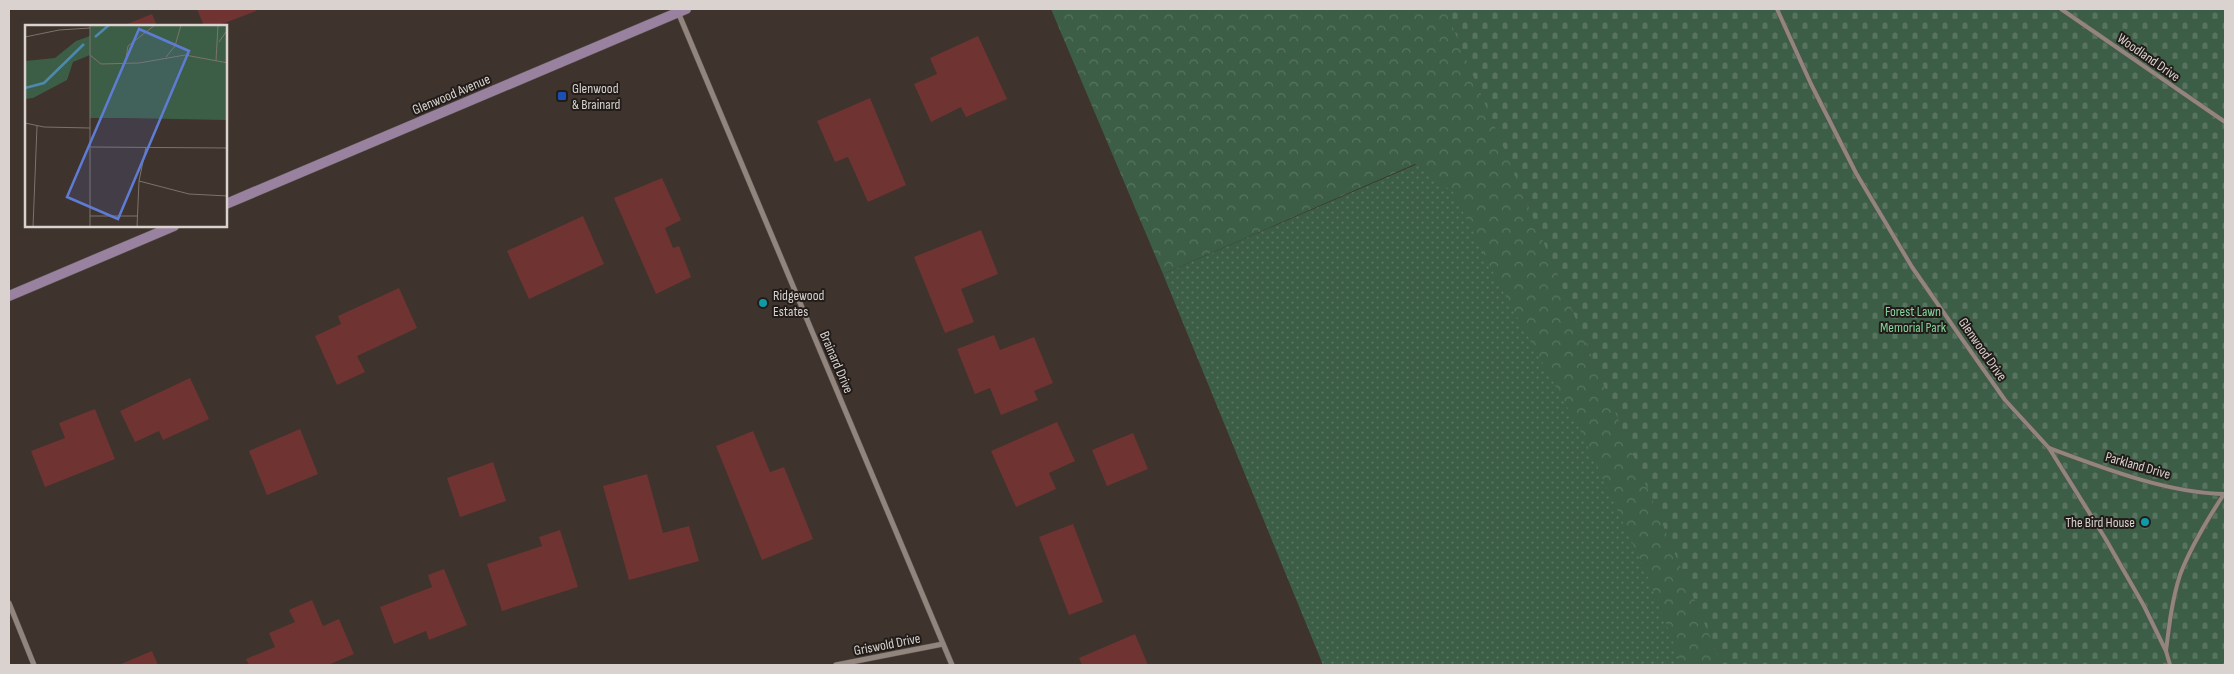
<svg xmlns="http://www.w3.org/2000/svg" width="2234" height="674" font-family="'Sofia Sans Condensed',sans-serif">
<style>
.grass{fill:url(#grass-dots)}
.forest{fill:url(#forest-crowns)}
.cemetery{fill:url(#cemetery-stones)}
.building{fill:#6f3431}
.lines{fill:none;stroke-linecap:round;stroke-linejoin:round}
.lane-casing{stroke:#5a524d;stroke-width:5}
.street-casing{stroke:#5a524d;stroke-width:6}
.secondary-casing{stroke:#5a524d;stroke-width:11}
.lane{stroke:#91857e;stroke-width:4}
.street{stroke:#91857e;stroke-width:5}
.secondary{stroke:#99829f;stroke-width:10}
.transit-dot{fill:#1a4fb4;stroke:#211c19;stroke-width:2}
.culture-dot{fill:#0f9aa8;stroke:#211c19;stroke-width:2}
.labels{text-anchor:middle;stroke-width:4;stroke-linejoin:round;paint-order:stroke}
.street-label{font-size:14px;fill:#d9d2ce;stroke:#211c19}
.poi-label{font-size:14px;fill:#d9d2ce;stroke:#211c19;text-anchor:start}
.park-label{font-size:14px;fill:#83d49b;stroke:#211c19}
.inset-river{fill:none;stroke:#4d88ad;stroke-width:2.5}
.inset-road{fill:none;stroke:#7c736d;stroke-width:1}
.view{fill:#5f7cd4;fill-opacity:0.15;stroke:#5f7cd4;stroke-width:2.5}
.inset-edge{fill:none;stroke:#d9d2ce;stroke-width:2.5}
</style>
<defs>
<pattern id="grass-dots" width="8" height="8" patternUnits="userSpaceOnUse" patternTransform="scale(1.25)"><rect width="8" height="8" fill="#3c5e46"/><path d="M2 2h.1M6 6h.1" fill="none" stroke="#587460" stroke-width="1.8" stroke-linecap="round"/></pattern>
<pattern id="forest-crowns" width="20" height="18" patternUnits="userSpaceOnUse" patternTransform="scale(1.25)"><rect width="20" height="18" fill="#3c5e46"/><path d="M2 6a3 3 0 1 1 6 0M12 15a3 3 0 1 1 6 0" fill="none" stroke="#587460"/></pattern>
<pattern id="cemetery-stones" width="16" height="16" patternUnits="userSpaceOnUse" patternTransform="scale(1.25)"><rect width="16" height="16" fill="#3c5e46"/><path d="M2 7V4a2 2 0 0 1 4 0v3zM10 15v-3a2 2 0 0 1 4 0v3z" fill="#587460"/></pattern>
</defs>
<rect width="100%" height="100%" fill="#3e332d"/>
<!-- grass -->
<path class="grass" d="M 1496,130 L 1722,665 L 1323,665 L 1163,274 Z"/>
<!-- forest -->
<path class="forest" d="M 1051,9 L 1630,9 L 1770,665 L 1682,665 L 1645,570 L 1581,432 L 1501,288 L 1453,192 L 1415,164 L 1163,274 Z"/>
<!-- cemetery -->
<path class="cemetery" d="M 1445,9 L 2225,9 L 2225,665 L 1722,665 Z"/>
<!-- building -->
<g class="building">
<path d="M 197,9 L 255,9 L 256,11 L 217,26 L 204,26 Z"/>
<path d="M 152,14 L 157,26 L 122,26 Z"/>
<path d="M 978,36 L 1007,99 L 966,117 L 961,107 L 931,122 L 914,84 L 937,74 L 930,58 Z"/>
<path d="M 870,98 L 906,185 L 868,202 L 848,157 L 835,162 L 817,121 Z"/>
<path d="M 662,178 L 681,220 L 665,228 L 673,248 L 679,246 L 691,277 L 656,294 L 614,198 Z"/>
<path d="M 583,216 L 604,264 L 529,299 L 507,251 Z"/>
<path d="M 981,230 L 998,274 L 961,289 L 974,322 L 945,333 L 914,257 Z"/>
<path d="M 399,288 L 417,328 L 357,356 L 365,372 L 337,385 L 315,336 L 341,324 L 338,316 Z"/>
<path d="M 994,335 L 1000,350 L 1034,337 L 1053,383 L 1034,391 L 1038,400 L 1001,415 L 990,388 L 975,394 L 957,349 Z"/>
<path d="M 190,378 L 209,419 L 163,440 L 159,431 L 135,442 L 120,411 Z"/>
<path d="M 95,409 L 115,459 L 45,487 L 31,451 L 65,438 L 59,423 Z"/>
<path d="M 1057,422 L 1075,461 L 1049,473 L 1056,489 L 1016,507 L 991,451 Z"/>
<path d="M 300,429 L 318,474 L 267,495 L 249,451 Z"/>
<path d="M 753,431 L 770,472 L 784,467 L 813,539 L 762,560 L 716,446 Z"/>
<path d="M 1133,433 L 1148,469 L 1107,486 L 1092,450 Z"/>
<path d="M 493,462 L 506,501 L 460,517 L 447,478 Z"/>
<path d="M 647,474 L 663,533 L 689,526 L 699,561 L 629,580 L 603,486 Z"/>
<path d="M 1073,524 L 1103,602 L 1069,615 L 1039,537 Z"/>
<path d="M 560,530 L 578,587 L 502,611 L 487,564 L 542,546 L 539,537 Z"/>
<path d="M 444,569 L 467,625 L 429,640 L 426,631 L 394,644 L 380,607 L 432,587 L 428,575 Z"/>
<path d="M 312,600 L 323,626 L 339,619 L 354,654 L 328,665 L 249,665 L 246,659 L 275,647 L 269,633 L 295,622 L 289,610 Z"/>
<path d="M 1135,634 L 1148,665 L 1082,665 L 1079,658 Z"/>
<path d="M 152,651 L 158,665 L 122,665 L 121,664 Z"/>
</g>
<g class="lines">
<!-- lane casing -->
<g class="lane-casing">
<g id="lane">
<path d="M 1777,9 L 1811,84 L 1856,173 L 1912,267 L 1962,339 L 2005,400 L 2049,448 L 2105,538 L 2144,606 L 2166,651 L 2170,665"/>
<path d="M 2061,9 L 2225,122"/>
<path d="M 2049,448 C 2103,468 2167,493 2225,494"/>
<path d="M 2166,651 C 2169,626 2172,600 2180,575 C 2191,546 2207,520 2224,494"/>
</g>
</g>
<!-- street casing -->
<g class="street-casing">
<g id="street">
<path d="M 678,12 L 952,665"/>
<path d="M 9,603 L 34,665"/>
<path d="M 836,665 L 943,644"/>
</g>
</g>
<!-- secondary casing -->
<g class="secondary-casing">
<g id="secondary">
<path d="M 226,204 L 686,9"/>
<path d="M 9,296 L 174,226"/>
</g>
</g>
<!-- lane -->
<use href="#lane" class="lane"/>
<!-- street -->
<use href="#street" class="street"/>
<!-- secondary -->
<use href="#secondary" class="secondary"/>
</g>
<!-- markers -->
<rect class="transit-dot" x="557" y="91" width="10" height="10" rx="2.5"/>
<g class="culture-dot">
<circle cx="763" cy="303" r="5"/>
<circle cx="2145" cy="522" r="5"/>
</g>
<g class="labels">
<!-- street labels -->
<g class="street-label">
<text transform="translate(2149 57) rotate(35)" y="5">Woodland Drive</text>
<text transform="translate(451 94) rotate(-23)" y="5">Glenwood Avenue</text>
<text transform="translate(1983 349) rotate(55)" y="5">Glenwood Drive</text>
<text transform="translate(837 362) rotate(67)" y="5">Brainard Drive</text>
<text transform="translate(2138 465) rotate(16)" y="5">Parkland Drive</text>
<text transform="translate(887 644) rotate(-11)" y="5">Griswold Drive</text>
</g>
<!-- poi labels -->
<g class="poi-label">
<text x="572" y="93">Glenwood<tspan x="572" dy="16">&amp; Brainard</tspan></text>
<text x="773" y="300">Ridgewood<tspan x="773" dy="16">Estates</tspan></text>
<text x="2135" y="527" text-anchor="end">The Bird House</text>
</g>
<!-- park labels -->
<g class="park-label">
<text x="1913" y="316">Forest Lawn<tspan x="1913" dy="16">Memorial Park</tspan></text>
</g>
</g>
<!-- overview -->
<g transform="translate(25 25)">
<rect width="202" height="202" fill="#3e332d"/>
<path d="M 100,64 L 202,64 L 202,95 L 100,93 Z" fill="#3c5e46"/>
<path d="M 65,11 L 65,30 L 48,37 L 42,55 L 8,73 L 0,74 L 0,36 L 30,33 L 51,16 ZM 65,46 L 202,58 L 202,65 L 103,69 L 100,71 L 100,93 L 65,93 Z" fill="#3c5e46"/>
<path d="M 65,0 L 202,0 L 202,64 L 65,64 Z" fill="#3c5e46"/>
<path class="inset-river" d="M 70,12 L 84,0M 0,63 L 19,58 L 59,19"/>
<path class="inset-road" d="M 0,12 L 34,5 L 65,3M 194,17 L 203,4M 65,30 L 76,39 L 114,38 L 160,30 L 203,38M 141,32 L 150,21 L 156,0M 191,36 L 193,0M 100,39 L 103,21 L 130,0M 0,98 L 19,102 L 65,103M 65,122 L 203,123M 114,156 L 164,169 L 203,171M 65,191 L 112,191M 8,202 L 12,101M 65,202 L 65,0M 112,202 L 114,156 L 121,122"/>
<path class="view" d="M 114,4 L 164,26 L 93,194 L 42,172 Z"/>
<rect width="202" height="202" class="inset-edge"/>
</g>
<!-- border -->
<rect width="2234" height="674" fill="none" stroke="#d9d2ce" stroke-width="20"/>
</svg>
